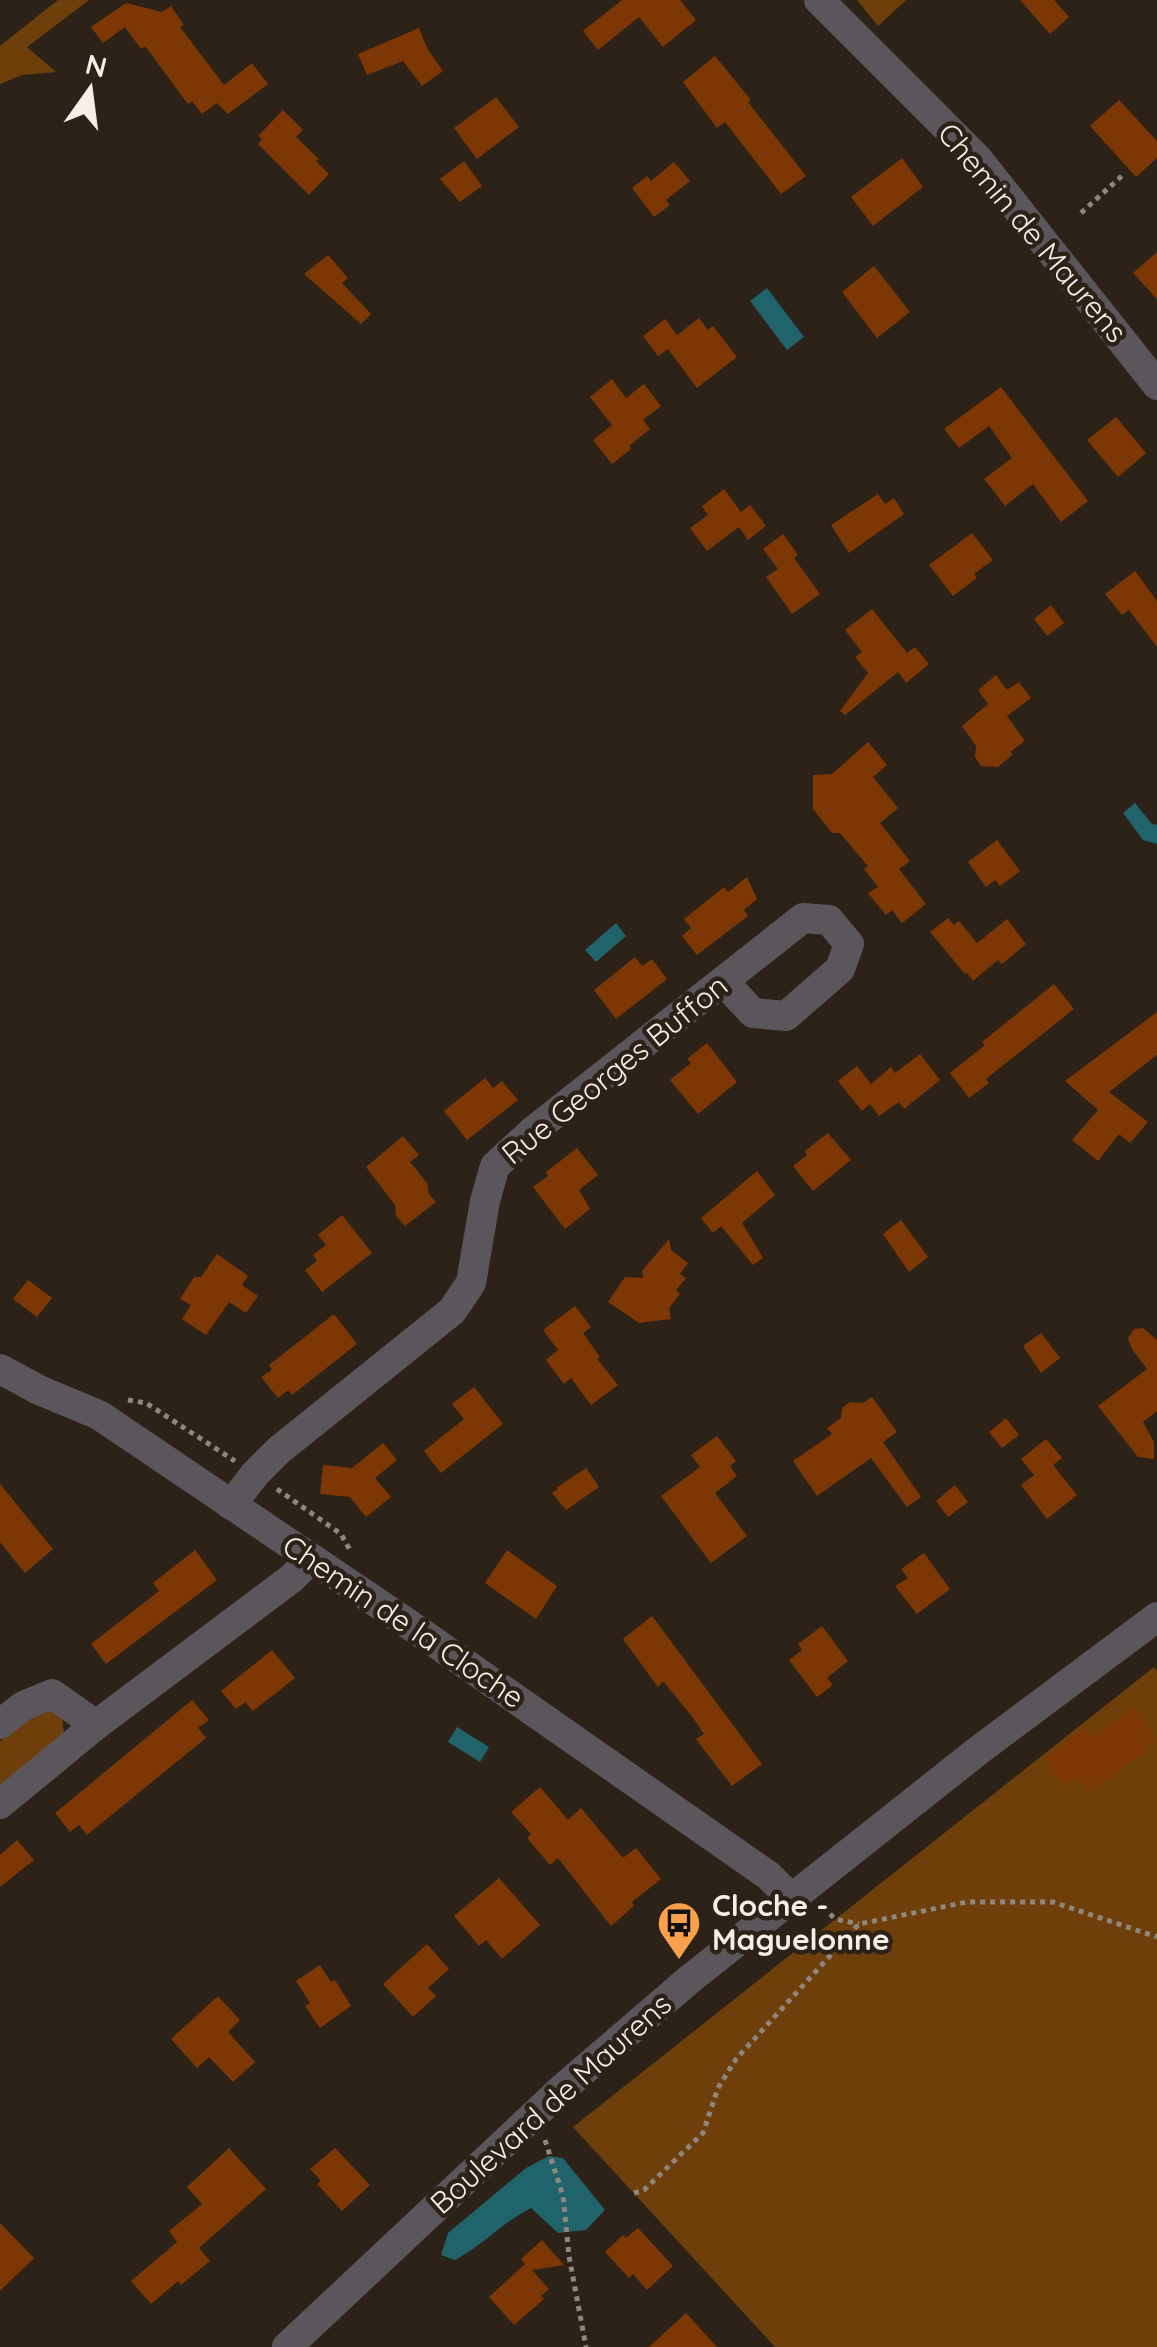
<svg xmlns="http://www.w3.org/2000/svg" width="1157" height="2347" font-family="Quicksand,sans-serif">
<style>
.green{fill:#6e3f0b}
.water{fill:#20636b}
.building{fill:#7d3704}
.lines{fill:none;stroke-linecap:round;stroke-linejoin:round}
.path{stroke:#8f867d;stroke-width:5;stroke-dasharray:5 5;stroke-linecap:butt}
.minor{stroke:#5b565c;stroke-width:30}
.labels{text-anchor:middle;stroke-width:9;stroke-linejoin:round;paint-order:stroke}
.street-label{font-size:30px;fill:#f6efe8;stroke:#2d2218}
.poi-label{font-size:30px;font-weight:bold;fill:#f6efe8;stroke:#2d2218;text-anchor:start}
</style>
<rect width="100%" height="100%" fill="#2d2218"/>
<!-- green -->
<g class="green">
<path d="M 58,0 L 89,0 L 27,47 L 56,72 L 22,75 L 0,84 L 0,46 Z"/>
<path d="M 857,0 L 906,0 L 878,26 Z"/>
<path d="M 1154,1667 L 1157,1671 L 1157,2347 L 775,2347 L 573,2127 Z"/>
<path d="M 51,1709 L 62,1717 L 64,1734 L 0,1792 L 0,1741 L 35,1714 Z"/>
</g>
<!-- water -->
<g class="water">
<path d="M 767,288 L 804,337 L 787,350 L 750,301 Z"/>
<path d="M 1135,803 L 1152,824 L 1157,825 L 1157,844 L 1143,840 L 1123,813 Z"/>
<path d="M 616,923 L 626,936 L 596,962 L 585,950 Z"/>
<path d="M 457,1727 L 489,1747 L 480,1762 L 448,1742 Z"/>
<path d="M 549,2156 L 563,2158 L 605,2210 L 586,2230 L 558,2233 L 531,2208 C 503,2222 482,2246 455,2260 L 441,2255 L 448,2233 L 526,2168 Z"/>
</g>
<!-- building -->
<g class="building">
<path d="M 622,0 L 680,0 L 696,20 L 663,47 L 639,17 L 598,50 L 583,31 Z"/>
<path d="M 1020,0 L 1054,0 L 1069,17 L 1050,34 Z"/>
<path d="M 126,3 L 162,12 L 171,6 L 184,25 L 180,27 L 224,85 L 252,63 L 268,84 L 228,114 L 217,103 L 202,114 L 192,101 L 188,104 L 145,46 L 141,49 L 125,27 L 103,43 L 91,27 Z"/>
<path d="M 419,28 L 428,50 L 443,71 L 422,86 L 403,61 L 367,75 L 358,54 Z"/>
<path d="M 715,56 L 751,100 L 748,102 L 806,176 L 781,194 L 725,122 L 717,128 L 683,82 Z"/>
<path d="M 496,97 L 519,127 L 477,159 L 454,128 Z"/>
<path d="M 1119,100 L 1157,141 L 1157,158 L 1136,177 L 1090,126 Z"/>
<path d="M 283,110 L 303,130 L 296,137 L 319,159 L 316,161 L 329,174 L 309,195 L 258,144 L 262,139 L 258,136 Z"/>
<path d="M 902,158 L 923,187 L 873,226 L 851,197 Z"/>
<path d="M 464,161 L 482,186 L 460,202 L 440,179 Z"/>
<path d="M 674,162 L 690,181 L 666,200 L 670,205 L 654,217 L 632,188 L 647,176 L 651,181 Z"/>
<path d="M 1157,252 L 1157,299 L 1133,273 Z"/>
<path d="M 328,255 L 348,278 L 342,283 L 371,314 L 361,324 L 304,274 Z"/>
<path d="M 874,266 L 910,312 L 877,338 L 842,292 Z"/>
<path d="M 699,318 L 708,330 L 713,326 L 737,357 L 697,388 L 668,349 L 658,356 L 643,336 L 665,319 L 677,335 Z"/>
<path d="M 612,379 L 626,398 L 644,384 L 661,406 L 643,420 L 650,429 L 629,446 L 631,449 L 612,464 L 593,440 L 612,425 L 590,397 Z"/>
<path d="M 1001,387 L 1088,501 L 1061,522 L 1033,484 L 1005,506 L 994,491 L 984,479 L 1012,458 L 989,426 L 959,448 L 944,429 Z"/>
<path d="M 1116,417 L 1146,453 L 1118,477 L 1087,440 Z"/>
<path d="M 724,489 L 741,512 L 750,505 L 766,526 L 748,540 L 739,527 L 707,551 L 690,528 L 708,515 L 702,506 Z"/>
<path d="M 878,494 L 885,504 L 894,498 L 904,514 L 849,553 L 831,525 Z"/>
<path d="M 972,533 L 993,560 L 974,574 L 977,578 L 953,596 L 929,565 Z"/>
<path d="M 783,534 L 798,555 L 794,558 L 820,594 L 792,614 L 766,577 L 778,569 L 763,549 Z"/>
<path d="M 1135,571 L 1157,601 L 1157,647 L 1129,610 L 1122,615 L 1105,594 Z"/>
<path d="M 1051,605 L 1064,623 L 1047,636 L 1034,619 Z"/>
<path d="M 872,609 L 907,653 L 915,647 L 929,664 L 906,683 L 898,672 L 845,715 L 840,711 L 868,673 L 855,657 L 862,652 L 845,630 Z"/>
<path d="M 996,675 L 1007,690 L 1019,682 L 1031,698 L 1007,716 L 1025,741 L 1010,752 L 1013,754 L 998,767 L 981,766 L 975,757 L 976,746 L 962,726 L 988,704 L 978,690 Z"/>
<path d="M 868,742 L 887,765 L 873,777 L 898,808 L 880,823 L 910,861 L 899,869 L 926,904 L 902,923 L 892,910 L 886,915 L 868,893 L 878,887 L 864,869 L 868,866 L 840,833 L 832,833 L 813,809 L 813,775 L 832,774 Z"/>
<path d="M 997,840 L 1020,871 L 1000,886 L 995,880 L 986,887 L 968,862 Z"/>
<path d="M 747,877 L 757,899 L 744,910 L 748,916 L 697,955 L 682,936 L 691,928 L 684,919 L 724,887 L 728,892 Z"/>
<path d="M 948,918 L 954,925 L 959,921 L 977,943 L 1007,919 L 1026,944 L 1002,964 L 998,960 L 973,981 L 967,973 L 965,974 L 930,932 Z"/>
<path d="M 635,957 L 642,966 L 652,959 L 667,979 L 616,1019 L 594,990 Z"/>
<path d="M 1054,984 L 1074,1009 L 986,1079 L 989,1083 L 969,1098 L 950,1073 L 985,1045 L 982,1042 Z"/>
<path d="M 1157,1012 L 1157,1055 L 1109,1092 L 1148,1122 L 1130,1143 L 1119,1134 L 1098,1161 L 1072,1140 L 1098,1110 L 1065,1081 Z"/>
<path d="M 707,1043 L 737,1082 L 698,1114 L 670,1080 L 691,1063 L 687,1059 Z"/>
<path d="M 920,1054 L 940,1080 L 904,1109 L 899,1102 L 879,1116 L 870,1104 L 862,1111 L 838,1081 L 857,1066 L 871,1084 L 891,1067 L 895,1073 Z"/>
<path d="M 485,1078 L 493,1088 L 502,1081 L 518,1100 L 467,1140 L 444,1111 Z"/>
<path d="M 828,1133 L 851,1160 L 813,1191 L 793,1166 L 807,1155 L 805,1151 Z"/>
<path d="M 403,1136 L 419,1155 L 410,1162 L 427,1183 L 429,1194 L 436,1202 L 405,1226 L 396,1216 L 395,1205 L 366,1167 Z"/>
<path d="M 577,1148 L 598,1175 L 579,1190 L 590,1209 L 565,1229 L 533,1187 L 548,1176 L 546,1172 Z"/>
<path d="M 757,1171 L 775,1195 L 742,1223 L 763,1258 L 753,1265 L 721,1226 L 713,1233 L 701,1218 Z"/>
<path d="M 342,1215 L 372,1253 L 322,1292 L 305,1270 L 317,1261 L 313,1255 L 326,1245 L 318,1235 Z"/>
<path d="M 901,1220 L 928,1257 L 909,1272 L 883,1234 Z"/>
<path d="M 669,1239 L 671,1250 L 688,1263 L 680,1274 L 686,1278 L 676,1290 L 680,1294 L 669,1308 L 671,1319 L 639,1323 L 608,1302 L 625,1277 L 643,1278 L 642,1271 Z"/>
<path d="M 217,1254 L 248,1276 L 242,1285 L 258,1296 L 246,1313 L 229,1302 L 206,1335 L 182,1319 L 191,1305 L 180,1299 L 194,1277 L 201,1277 Z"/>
<path d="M 28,1280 L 52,1298 L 37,1317 L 13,1299 Z"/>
<path d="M 575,1306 L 591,1327 L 583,1333 L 600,1357 L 597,1359 L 618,1385 L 591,1405 L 571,1378 L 564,1384 L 546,1360 L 558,1350 L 543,1330 Z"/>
<path d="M 334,1314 L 357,1344 L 292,1395 L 288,1390 L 278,1398 L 261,1377 L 272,1370 L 269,1365 Z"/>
<path d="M 1143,1328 L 1157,1340 L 1157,1411 L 1143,1422 L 1154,1442 L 1154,1459 L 1138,1457 L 1098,1406 L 1147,1369 L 1132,1349 L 1128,1338 L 1134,1329 Z"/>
<path d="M 1041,1333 L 1060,1358 L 1041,1373 L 1023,1346 Z"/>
<path d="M 474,1387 L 503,1424 L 441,1473 L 424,1451 L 464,1419 L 452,1404 Z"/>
<path d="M 872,1397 L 897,1432 L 883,1442 L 921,1497 L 907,1507 L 871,1458 L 817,1496 L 793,1461 L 832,1434 L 827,1428 L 841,1418 L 842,1408 L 850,1402 L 863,1403 Z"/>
<path d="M 1006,1418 L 1019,1435 L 1002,1448 L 989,1432 Z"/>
<path d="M 717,1436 L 736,1461 L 730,1466 L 737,1476 L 715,1493 L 747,1536 L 711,1563 L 661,1496 L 700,1467 L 691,1455 Z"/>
<path d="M 1046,1439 L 1062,1458 L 1053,1465 L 1077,1495 L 1047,1519 L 1021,1485 L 1034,1475 L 1021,1459 Z"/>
<path d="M 383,1443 L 397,1460 L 375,1478 L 391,1497 L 366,1517 L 350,1497 L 320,1494 L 323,1465 L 352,1468 Z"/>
<path d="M 586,1468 L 599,1487 L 566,1510 L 552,1493 L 558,1489 L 556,1488 Z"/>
<path d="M 0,1484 L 53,1549 L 25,1573 L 0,1542 Z"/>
<path d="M 955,1485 L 968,1502 L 948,1517 L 936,1501 Z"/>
<path d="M 195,1550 L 217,1580 L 106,1664 L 91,1644 L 159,1591 L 153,1583 Z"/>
<path d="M 507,1550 L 557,1586 L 536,1619 L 485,1583 Z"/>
<path d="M 924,1553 L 950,1589 L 917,1614 L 895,1586 L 908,1578 L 901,1569 Z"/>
<path d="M 652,1616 L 762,1764 L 732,1786 L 696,1739 L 704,1734 L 694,1719 L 663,1681 L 658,1687 L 623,1639 Z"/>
<path d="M 822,1626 L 848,1661 L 827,1678 L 833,1685 L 817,1697 L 789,1660 L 802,1650 L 798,1644 Z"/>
<path d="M 272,1650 L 295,1678 L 253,1711 L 245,1702 L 236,1709 L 221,1691 Z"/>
<path d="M 192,1700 L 209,1720 L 198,1728 L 206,1738 L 87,1835 L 79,1825 L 70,1832 L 55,1813 Z"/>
<path d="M 1133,1708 L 1156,1738 L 1144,1746 L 1147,1750 L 1088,1793 L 1077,1778 L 1065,1787 L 1044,1758 L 1085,1728 L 1092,1737 Z"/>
<path d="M 540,1787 L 568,1820 L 581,1808 L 623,1858 L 636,1848 L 661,1879 L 632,1902 L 634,1906 L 611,1926 L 558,1858 L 550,1865 L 527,1838 L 531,1834 L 511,1812 Z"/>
<path d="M 17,1840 L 34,1860 L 0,1887 L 0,1855 Z"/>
<path d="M 499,1878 L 540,1925 L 502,1959 L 486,1940 L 479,1946 L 454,1916 Z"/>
<path d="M 427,1944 L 449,1969 L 428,1988 L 436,1996 L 413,2017 L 383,1984 Z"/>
<path d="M 320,1965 L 331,1982 L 335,1980 L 351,2006 L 320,2028 L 305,2006 L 310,2003 L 296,1981 Z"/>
<path d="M 218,1996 L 240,2020 L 228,2032 L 255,2062 L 233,2082 L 209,2057 L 197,2068 L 171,2039 Z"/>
<path d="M 229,2148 L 266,2189 L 199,2248 L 210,2261 L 181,2285 L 178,2281 L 151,2304 L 131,2281 L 177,2242 L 169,2231 L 202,2204 L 187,2187 Z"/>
<path d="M 335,2148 L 370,2185 L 342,2211 L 317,2184 L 321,2181 L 310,2169 Z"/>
<path d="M 0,2223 L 34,2258 L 0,2291 Z"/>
<path d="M 638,2228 L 673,2266 L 647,2290 L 633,2274 L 629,2278 L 605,2252 L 623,2235 L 626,2238 Z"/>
<path d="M 542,2240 L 564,2265 L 532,2270 L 549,2289 L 541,2296 L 544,2299 L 514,2325 L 489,2297 L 525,2264 L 521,2259 Z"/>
<path d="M 686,2313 L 717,2347 L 649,2347 Z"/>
</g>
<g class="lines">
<!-- path -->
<g class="path">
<path d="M 1081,213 L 1125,173"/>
<path d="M 128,1400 L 146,1403 L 235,1461"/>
<path d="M 277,1489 L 341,1534 L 351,1552"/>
<path d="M 823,1907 L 835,1919 L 859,1924"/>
<path d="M 545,2140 L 563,2196 L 569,2256 L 586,2347"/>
<path d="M 634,2193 L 644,2190 L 703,2133 L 718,2088 L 736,2059 L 859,1924 L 967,1902 L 1053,1902 L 1157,1937"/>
</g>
<!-- minor -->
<g class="minor">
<path d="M 819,0 L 977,158 L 1157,385"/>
<path d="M 0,1369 L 39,1390 L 99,1415 L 407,1623 L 769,1876 L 792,1899"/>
<path d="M 231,1505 L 255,1474 L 279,1450 L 452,1311 L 471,1283 L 485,1201 L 495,1166 L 533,1131 L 803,918 L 829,920 L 849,944 L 840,969 L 786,1016 L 753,1013 L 723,981"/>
<path d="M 0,1724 L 23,1706 L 52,1694 L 96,1725"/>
<path d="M 0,1804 L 96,1725 L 292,1578 L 311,1559"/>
<path d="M 287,2347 L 562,2089 L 690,1979 L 979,1750 L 1157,1617"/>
</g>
</g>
<!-- icons -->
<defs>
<g id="bus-pin" transform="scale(2.25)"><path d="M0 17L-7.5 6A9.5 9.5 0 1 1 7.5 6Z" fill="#f9a04c" stroke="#2d2218"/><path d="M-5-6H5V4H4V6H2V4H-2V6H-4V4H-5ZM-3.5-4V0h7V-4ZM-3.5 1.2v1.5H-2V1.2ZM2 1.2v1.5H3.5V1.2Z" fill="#111"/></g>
</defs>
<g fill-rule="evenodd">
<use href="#bus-pin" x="679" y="1923"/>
</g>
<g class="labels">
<!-- street labels -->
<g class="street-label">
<text transform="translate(1032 233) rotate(50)" y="10">Chemin de Maurens</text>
<text transform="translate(615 1070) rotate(-39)" y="10">Rue Georges Buffon</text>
<text transform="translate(403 1622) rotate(34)" y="10">Chemin de la Cloche</text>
<text transform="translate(551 2104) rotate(-42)" y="10">Boulevard de Maurens</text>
</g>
<!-- poi labels -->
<g class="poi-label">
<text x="712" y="1916">Cloche -<tspan x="712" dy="34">Maguelonne</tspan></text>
</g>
</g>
<!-- north arrow -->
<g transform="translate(90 90) rotate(14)" stroke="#2d2218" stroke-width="8" paint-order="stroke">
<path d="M0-8L18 38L0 25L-18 38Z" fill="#f6efe8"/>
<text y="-15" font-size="28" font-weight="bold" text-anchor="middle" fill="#f6efe8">N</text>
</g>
</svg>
